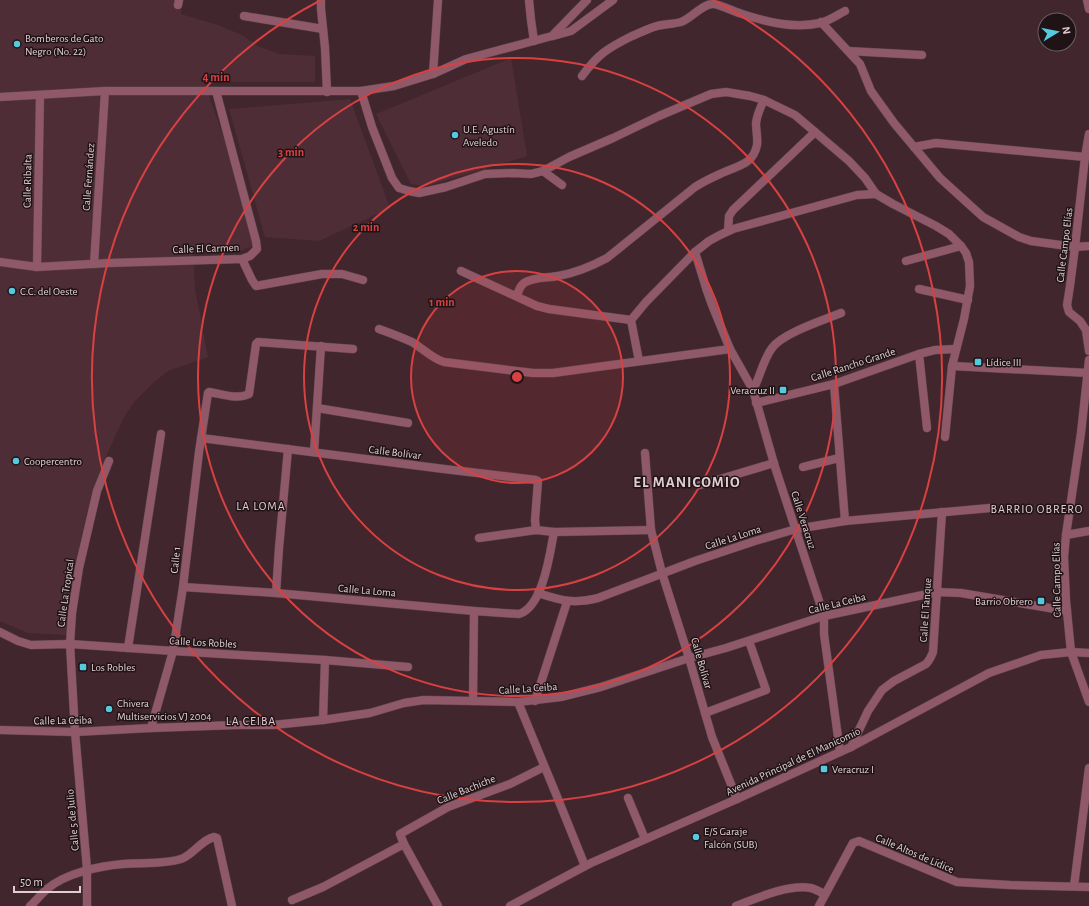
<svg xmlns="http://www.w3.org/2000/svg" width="1089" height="906" font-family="'Alegreya Sans',sans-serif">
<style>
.built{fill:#4f2d37}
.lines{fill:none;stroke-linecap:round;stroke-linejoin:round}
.street-casing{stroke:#5e444b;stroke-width:9}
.street{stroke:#905969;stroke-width:8}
.ring{fill:none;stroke:#d84142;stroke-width:2}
.poi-dot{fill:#55cadf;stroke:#1f1316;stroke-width:1.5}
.labels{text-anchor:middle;stroke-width:3;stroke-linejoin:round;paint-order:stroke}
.poi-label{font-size:11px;fill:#e0ced2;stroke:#1f1316;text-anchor:start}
.street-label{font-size:11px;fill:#e0ced2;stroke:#1f1316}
.neighbourhood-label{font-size:12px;letter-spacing:1px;fill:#e0ced2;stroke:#1f1316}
.district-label{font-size:15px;font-weight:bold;letter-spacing:1px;fill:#e0ced2;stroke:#1f1316}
.centre{fill:#d84142;stroke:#1f1316;stroke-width:2}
.ring-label{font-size:12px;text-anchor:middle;font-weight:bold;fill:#d84142;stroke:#1f1316;stroke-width:3;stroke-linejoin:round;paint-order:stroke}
</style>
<rect width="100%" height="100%" fill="#41262d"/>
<!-- built -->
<g class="built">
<path d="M 0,0 L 182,0 L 181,14 L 218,25 L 242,35 L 258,46 L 279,54 L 315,56 L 315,82 L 204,82 L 243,191 L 256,245 L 240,251 L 193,253 L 195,289 L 208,357 L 168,371 L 152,384 L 134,402 L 123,419 L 101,468 L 92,493 L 80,543 L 66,635 L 28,633 L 0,621 Z"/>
<path d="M 511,58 L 527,156 L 427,186 L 411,184 L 376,114 Z"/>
<path d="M 350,99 L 390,208 L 319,241 L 265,237 L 229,109 Z"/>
</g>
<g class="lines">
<!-- street casing -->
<g class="street-casing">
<g id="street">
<path d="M 321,0 L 321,9 L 325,48 L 327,92"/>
<path d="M 529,0 L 531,20 L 534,41"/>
<path d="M 1087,0 L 1089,9"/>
<path d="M 178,5 L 179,0"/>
<path d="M 244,16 L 323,29"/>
<path d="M 821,22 L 860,64 L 871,91 L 894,123 L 940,178 L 983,217 L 1019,237 L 1031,241 L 1075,247 L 1089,246"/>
<path d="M 553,36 L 571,31 L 613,0"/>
<path d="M 848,51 L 922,55"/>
<path d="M 433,74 L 438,0"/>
<path d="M 582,76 C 598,54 608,48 632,36 C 640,33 649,28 657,26 C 665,24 674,24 681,22 C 692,18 702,4 713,4 C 719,4 735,12 742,14 C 767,22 794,29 820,23 C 829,21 837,15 845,11"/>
<path d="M 361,91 L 372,127 L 392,178 L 399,188 L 409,191 L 419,193 L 446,187 L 485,174 L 513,173 L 531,174 L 543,171 L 569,157 L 613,138 L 659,116 L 711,94 L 726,92 L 750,96 L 764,100 L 795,115 L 849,161 L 865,178 L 876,194 L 893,204 L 936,226 L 949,234 L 961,246 L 966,253 L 969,262 L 970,286 L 964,319 L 952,366 L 945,437"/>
<path d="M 0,97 L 105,91 L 361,91 L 394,86 L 433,74 L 466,59 L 552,36 L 587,0"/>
<path d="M 1089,134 L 1085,157 L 1075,247 L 1070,286 L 1067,305 L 1069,312 L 1080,321 L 1086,330 L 1089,351"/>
<path d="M 914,147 L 936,143 L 1085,157"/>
<path d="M 543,171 L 562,185"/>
<path d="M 728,231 L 729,216 L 733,210 L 815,132"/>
<path d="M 695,252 L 707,291 L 712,305 L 730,349 L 753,390 L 775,467 L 824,616 L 824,634 L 840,752"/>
<path d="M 242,259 L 252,280 L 256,286 L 322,274 L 342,274 L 363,280"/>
<path d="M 906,261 L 961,246"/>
<path d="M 0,262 L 37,267 L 109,263 L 242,259 L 250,256 L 257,249 L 256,241 L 216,91"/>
<path d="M 94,264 L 105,91"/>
<path d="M 37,267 L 40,95"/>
<path d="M 461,271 L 537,306 L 549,309 L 631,320"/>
<path d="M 919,289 L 968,300"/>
<path d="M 517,296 C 518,292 520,286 524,283 C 533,277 548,278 558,276 C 576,273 592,266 607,258 L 695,187 C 703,182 711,178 720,174 C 735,166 753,166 757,145 C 758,138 756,131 756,123 C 757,115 760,108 764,100"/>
<path d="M 379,329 C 390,333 401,337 412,342 C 422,348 433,359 444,362 L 533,373 L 553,373 L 730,349"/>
<path d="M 919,354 L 927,428"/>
<path d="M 1089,360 L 1081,433 L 1066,535 L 1064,557 L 1066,601 L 1071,652 L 1089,702"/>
<path d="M 639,361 L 631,320 L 646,302 L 695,252 L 709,241 L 720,235 L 733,229 L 857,195 L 876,194"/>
<path d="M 952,366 L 1089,373"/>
<path d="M 834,384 L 845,521"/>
<path d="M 753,390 C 760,377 763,360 772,348 C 783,333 824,320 841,313"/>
<path d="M 756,403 L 834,384 L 919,354 L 935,350 L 956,349"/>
<path d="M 317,408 L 408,423"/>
<path d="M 201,438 L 444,469 L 536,480 L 538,481 L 535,520 L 536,530"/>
<path d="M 314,452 L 321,346"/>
<path d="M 645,453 L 651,530 L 662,573 L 689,658 L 712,737 L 737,799"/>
<path d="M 803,467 L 839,458"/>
<path d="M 700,485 L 774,463"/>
<path d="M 1066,535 L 1089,531"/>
<path d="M 479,538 L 536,530 L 554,532 L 651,530"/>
<path d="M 183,587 L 276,593 L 474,611 L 519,614 C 543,607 550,553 554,532"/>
<path d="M 276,593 L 279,548 L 288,449"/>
<path d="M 538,593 C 562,601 574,604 598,598 L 695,561 L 755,541 L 796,529 L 845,521 L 990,508"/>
<path d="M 0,632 L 18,641 L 31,645 L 70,644 L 173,651 L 325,660 L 408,667"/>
<path d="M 128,648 L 161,434"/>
<path d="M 473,701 L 474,611"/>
<path d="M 535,701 L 567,602"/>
<path d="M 518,702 C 541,757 563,811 585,866"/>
<path d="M 705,713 L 766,690 L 749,641"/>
<path d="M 323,720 L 325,660"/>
<path d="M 151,728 L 173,651 L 183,587 L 199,452 L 208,393 L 209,392 C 222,394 237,400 249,394 L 256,344 L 258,342 L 353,349"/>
<path d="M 0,730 L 75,732 L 151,728 L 237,725 L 273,725 L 323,720 L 370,713 L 404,703 L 424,700 L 518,702 L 561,697 L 601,687 L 689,658 L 726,648 L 824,616 L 937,592 L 961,593 L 1067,611"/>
<path d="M 851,747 L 868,711 L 882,690 L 894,681 L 926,664 C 930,660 931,657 933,652 L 942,512"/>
<path d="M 628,798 L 645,839"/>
<path d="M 1074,886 L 1089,768"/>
<path d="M 292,900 L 323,887 L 404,844"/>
<path d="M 30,906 C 36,901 41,894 47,889 C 66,873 99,866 123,864 C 142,862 162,865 181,859 C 193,855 201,840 214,837 L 217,838 L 232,906"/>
<path d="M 87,906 L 87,869 L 75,732 L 70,644 L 72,613 L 79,568 L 97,491 L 109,461"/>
<path d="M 438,906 L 404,844 L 400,834 L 448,807 L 510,784 L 544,767"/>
<path d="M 510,906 L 591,863 L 737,799 L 851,747 L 989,673 L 1041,655 L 1071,652 L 1089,653"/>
<path d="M 736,906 C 757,898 788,884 811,888 C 815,889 820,892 825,894"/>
<path d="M 819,906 L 853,843 L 859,841 L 957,882 L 1010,885 L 1089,887"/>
</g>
</g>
<!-- street -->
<use href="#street" class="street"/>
</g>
<!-- distance rings -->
<circle cx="517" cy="377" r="106" fill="#d84142" fill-opacity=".12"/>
<g class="ring">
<circle cx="517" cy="377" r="106"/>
<circle cx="517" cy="377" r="213"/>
<circle cx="517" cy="377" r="319"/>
<path d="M713 0A425 425 0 1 1 321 0"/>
</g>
<!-- markers -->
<g class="poi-dot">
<circle cx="17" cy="44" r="4"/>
<circle cx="455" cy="135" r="4"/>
<circle cx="12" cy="291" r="4"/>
<rect x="974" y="358" width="8" height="8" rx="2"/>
<rect x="779" y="386" width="8" height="8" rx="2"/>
<circle cx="16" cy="461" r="4"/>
<rect x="1037" y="597" width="8" height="8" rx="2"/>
<rect x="79" y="663" width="8" height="8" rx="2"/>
<circle cx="109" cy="709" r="4"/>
<rect x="820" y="765" width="8" height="8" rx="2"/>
<circle cx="696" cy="837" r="4"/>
</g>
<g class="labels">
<!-- poi labels -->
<g class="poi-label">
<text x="25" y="42">Bomberos de Gato<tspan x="25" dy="13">Negro (No. 22)</tspan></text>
<text x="463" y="133">U.E. Agustín<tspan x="463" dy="13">Aveledo</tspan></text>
<text x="20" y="295">C.C. del Oeste</text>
<text x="986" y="366">Lídice III</text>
<text x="775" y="394" text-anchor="end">Veracruz II</text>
<text x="24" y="465">Coopercentro</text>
<text x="1033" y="605" text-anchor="end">Barrio Obrero</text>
<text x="91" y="671">Los Robles</text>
<text x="117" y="707">Chivera<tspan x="117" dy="13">Multiservicios VJ 2004</tspan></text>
<text x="832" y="773">Veracruz I</text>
<text x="704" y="835">E/S Garaje<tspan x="704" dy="13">Falcón (SUB)</tspan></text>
</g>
<!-- street labels -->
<g class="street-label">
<text transform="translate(88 177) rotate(-86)" y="4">Calle Fernández</text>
<text transform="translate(27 181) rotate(-89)" y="4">Calle Ribalta</text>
<text transform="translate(1064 245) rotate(-83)" y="4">Calle Campo Elías</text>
<text transform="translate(206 248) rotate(-2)" y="4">Calle El Carmen</text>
<text transform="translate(853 364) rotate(-18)" y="4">Calle Rancho Grande</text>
<text transform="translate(395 452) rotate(7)" y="4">Calle Bolívar</text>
<text transform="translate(804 520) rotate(72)" y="4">Calle Veracruz</text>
<text transform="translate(733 537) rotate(-18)" y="4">Calle La Loma</text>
<text transform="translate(175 560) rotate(-84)" y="4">Calle 1</text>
<text transform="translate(1056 580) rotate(-91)" y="4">Calle Campo Elías</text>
<text transform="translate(367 590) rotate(5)" y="4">Calle La Loma</text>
<text transform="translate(65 593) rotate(-82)" y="4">Calle La Tropical</text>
<text transform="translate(837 603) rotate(-14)" y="4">Calle La Ceiba</text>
<text transform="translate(925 610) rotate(-86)" y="4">Calle El Tanque</text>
<text transform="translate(203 642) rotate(3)" y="4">Calle Los Robles</text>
<text transform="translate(702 663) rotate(74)" y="4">Calle Bolívar</text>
<text transform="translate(528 688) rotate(-4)" y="4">Calle La Ceiba</text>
<text transform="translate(63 720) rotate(-1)" y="4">Calle La Ceiba</text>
<text transform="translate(793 761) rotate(-25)" y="4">Avenida Principal de El Manicomio</text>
<text transform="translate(466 789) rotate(-22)" y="4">Calle Bachiche</text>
<text transform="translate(72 820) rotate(-95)" y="4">Calle 5 de Julio</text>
<text transform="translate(915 853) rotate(23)" y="4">Calle Altos de Lídice</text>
</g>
<!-- neighbourhood labels -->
<g class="neighbourhood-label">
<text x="261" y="510">LA LOMA</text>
<text x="1037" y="513">BARRIO OBRERO</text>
<text x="251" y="725">LA CEIBA</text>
</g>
<!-- district labels -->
<g class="district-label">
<text x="687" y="487">EL MANICOMIO</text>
</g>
</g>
<circle cx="517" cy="377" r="6" class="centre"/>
<g class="ring-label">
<text x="216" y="81">4 min</text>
<text x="291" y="156">3 min</text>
<text x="366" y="231">2 min</text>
<text x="442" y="306">1 min</text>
</g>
<!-- north arrow -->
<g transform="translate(1057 32) rotate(80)"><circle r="19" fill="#1f1316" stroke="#6c5e61"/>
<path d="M0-3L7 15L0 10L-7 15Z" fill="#55cadf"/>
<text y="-6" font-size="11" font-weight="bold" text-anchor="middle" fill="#e0ced2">N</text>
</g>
<!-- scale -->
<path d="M14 886v6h66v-6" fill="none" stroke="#e0ced2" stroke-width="2"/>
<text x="20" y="886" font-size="12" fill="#e0ced2" stroke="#1f1316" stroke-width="3" paint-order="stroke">50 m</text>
</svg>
